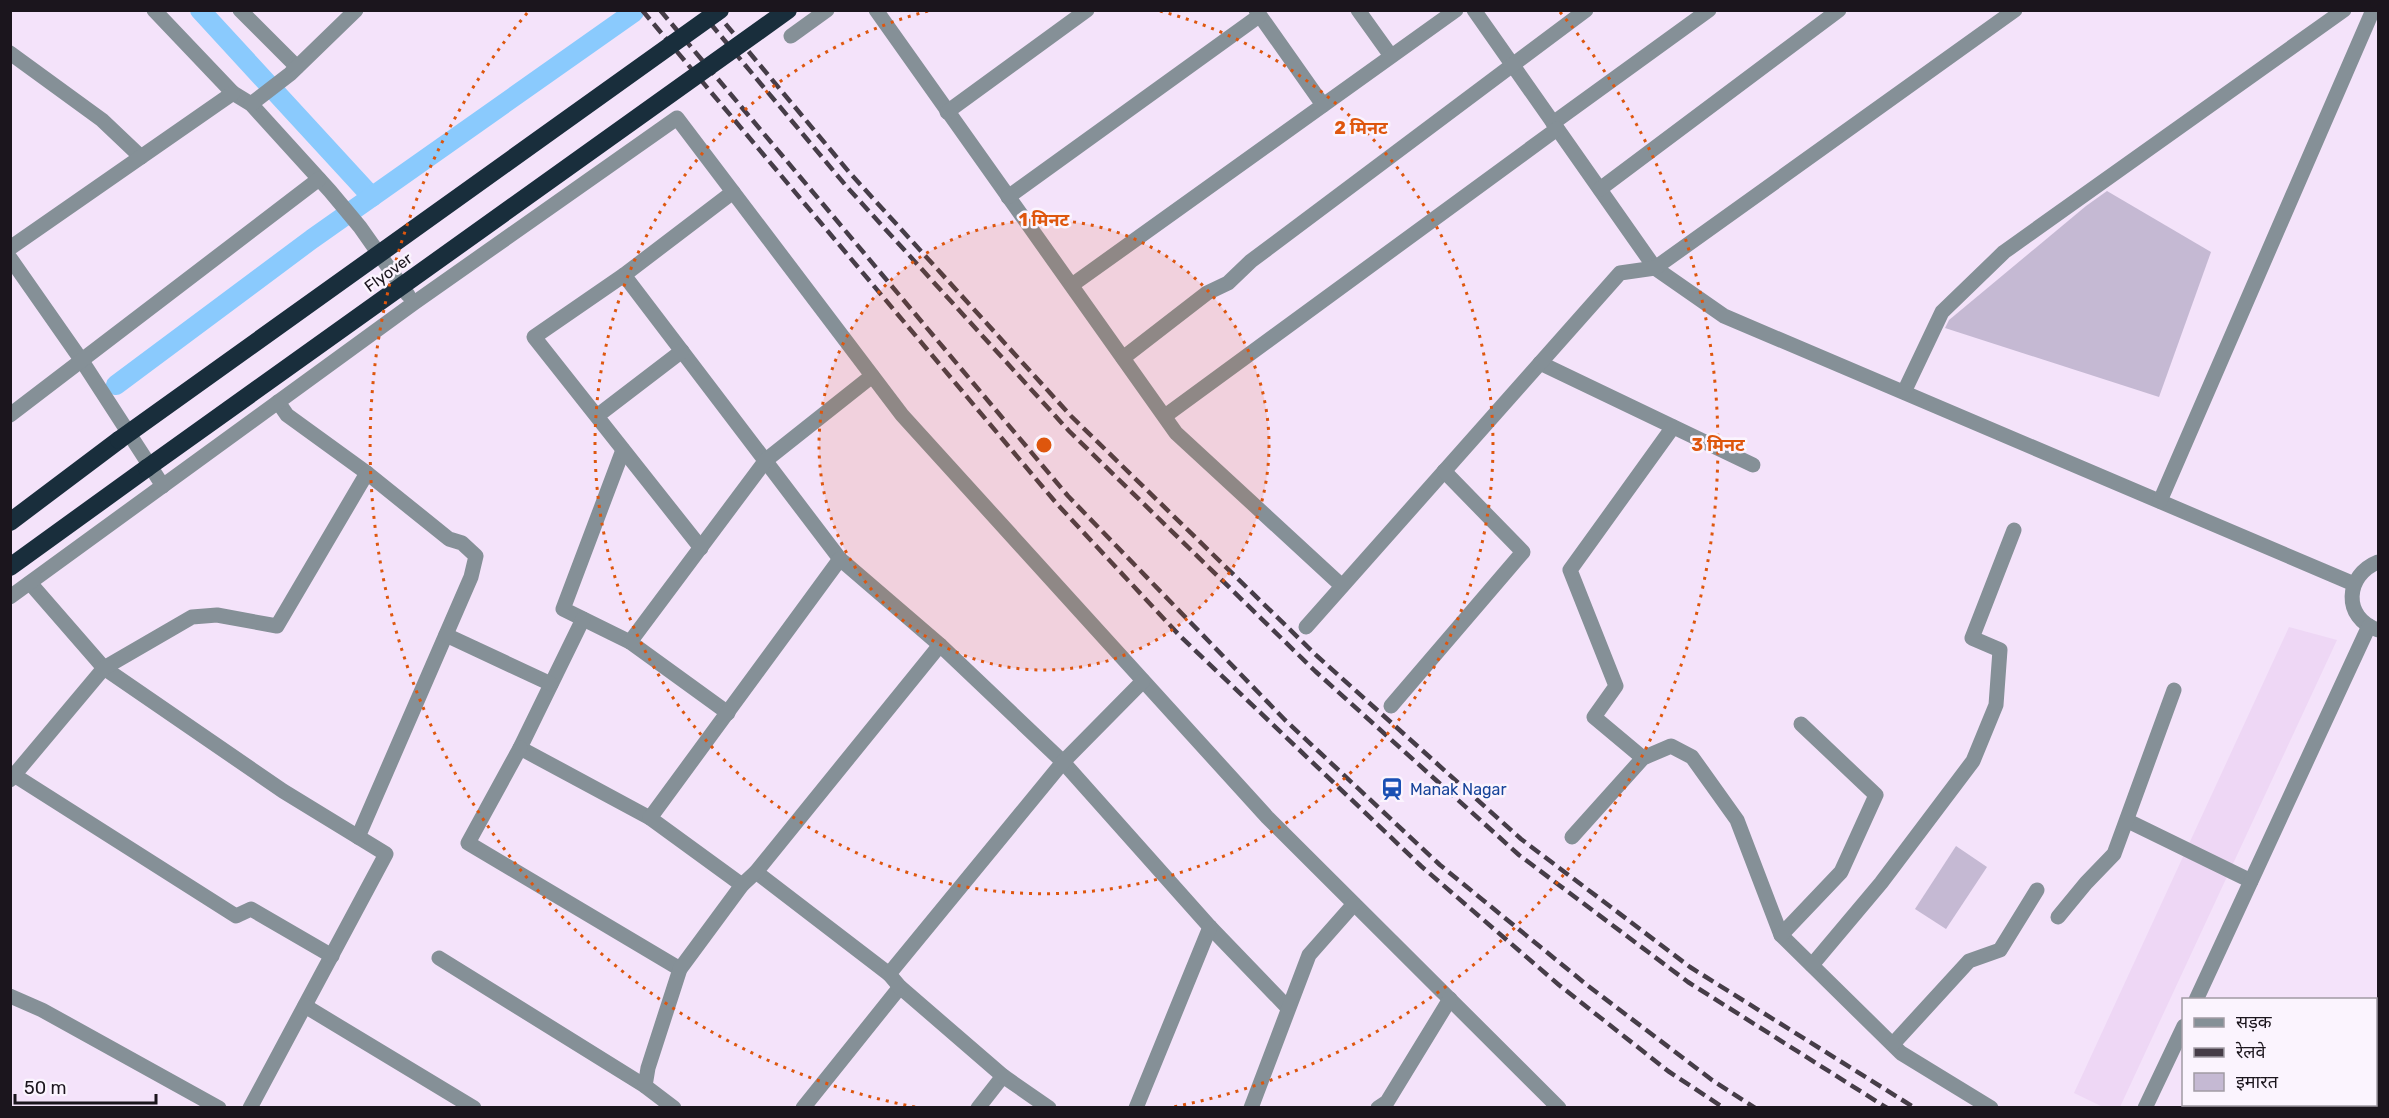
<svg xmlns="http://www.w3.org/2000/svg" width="2389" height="1118" font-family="Rubik,'Noto Sans Devanagari',sans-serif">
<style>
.built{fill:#eed7f5}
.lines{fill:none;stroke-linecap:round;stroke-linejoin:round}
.canal{stroke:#8acafd;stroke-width:20}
.building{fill:#c5b9d3}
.minor{stroke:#859097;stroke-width:15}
.highway{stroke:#192e3c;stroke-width:18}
.rail{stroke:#463d48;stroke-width:4.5;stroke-dasharray:12 6;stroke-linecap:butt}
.highway-bridge{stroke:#192e3c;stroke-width:18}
.ring{fill:none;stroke:#de560d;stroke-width:3;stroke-dasharray:3 6}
.labels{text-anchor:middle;stroke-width:5;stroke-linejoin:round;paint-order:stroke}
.street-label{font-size:16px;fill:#1b151d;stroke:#fbf4fe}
.transit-label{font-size:16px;fill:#164399;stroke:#fbf4fe;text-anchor:start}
.centre{fill:#de560d;stroke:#fbf4fe;stroke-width:3}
.ring-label{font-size:18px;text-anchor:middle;font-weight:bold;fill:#de560d;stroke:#fbf4fe;stroke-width:5;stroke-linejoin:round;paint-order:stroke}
</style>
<rect width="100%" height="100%" fill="#f4e3fa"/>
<!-- built -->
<path class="built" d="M 2289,627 L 2337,640 L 2120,1107 L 2103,1107 L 2074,1093 Z"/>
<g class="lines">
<!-- canal -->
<g class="canal">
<path d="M 200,10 L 372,197"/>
<path d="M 116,385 L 312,239 L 634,12"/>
</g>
</g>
<!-- building -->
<g class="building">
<path d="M 2107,191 L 2211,252 L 2159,397 L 1945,328 L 1949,320 L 2086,206 Z"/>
<path d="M 1956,846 L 1987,867 L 1946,929 L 1915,909 Z"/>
</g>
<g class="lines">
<!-- minor -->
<g class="minor">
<path d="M 154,10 L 233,93 L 251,104 L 330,191 L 360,227 L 408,295"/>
<path d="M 240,10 L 297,67"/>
<path d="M 876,10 L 1176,433 L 1342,586"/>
<path d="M 1256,10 L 1323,105"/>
<path d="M 1358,10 L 1391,56"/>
<path d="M 1474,10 L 1655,268 L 1724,316 L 2354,584"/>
<path d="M 791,36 L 827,10"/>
<path d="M 10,53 L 102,120 L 141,157"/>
<path d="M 251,104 L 290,74 L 356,10"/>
<path d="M 947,112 L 1087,10"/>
<path d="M 1553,123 L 1709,10"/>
<path d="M 1600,189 L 1839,10"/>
<path d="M 1008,197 L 1259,16"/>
<path d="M 10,248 L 233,93"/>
<path d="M 10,258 L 82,361 L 163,486"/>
<path d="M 624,275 L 840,559"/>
<path d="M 1072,285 L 1456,10"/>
<path d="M 1123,358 L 1207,293 L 1228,283 L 1251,261 L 1586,10"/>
<path d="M 1540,363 L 1753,465"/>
<path d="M 1904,392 L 1942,312 L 2004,252 L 2344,10"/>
<path d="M 278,402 L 287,415 L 367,473 L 449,539 L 462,543 L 476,556 L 471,577 L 358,837"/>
<path d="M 10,415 L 319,179"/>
<path d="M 597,416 L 682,351"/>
<path d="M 1165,416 L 1557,129"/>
<path d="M 623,450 L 563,609 L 630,642"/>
<path d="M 2160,501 L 2373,10"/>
<path d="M 701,548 L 534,337 L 624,275 L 733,192"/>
<path d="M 2378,562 C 2345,575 2342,618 2378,630"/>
<path d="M 30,583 L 104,668 L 283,791 L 386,854 L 250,1108"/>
<path d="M 10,597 L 414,303 L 677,118 L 902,415 L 1267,817 L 1559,1108"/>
<path d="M 583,619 L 520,748 L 650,818"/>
<path d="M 1306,627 L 1620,273 L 1655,268 L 2015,10"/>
<path d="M 446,635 L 551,684"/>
<path d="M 1391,706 L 1523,552 L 1444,471"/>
<path d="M 728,713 L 630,642 L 766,460 L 872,376"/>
<path d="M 520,748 L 468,843 L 680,969"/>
<path d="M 1643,758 L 1594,717 L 1616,686 L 1570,570 L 1673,427"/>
<path d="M 14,775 L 236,916 L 251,909 L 332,956"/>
<path d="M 10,780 L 104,668 L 192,617 L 217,615 L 277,626 L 367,473"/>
<path d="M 2128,821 L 2251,881"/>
<path d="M 1572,837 L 1643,758 L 1671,746 L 1692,757 L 1737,820 L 1781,935 L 1901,1053 L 1991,1108"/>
<path d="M 756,872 L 889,974"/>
<path d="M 742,885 L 650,818 L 840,559 L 940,645"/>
<path d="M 2058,917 L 2086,883 L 2114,854 L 2174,690"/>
<path d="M 1781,935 L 1841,872 L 1876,795 L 1801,724"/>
<path d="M 439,958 L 645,1086"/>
<path d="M 1812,965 L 1881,883 L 1973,761 L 1996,705 L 2000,650 L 1972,638 L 2014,530"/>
<path d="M 10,996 L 42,1010 L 219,1108"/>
<path d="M 2196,1000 L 2369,626"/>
<path d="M 305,1006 L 474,1108"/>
<path d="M 1893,1044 L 1969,961 L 2000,950 L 2037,890"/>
<path d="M 2376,1076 L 2378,1070"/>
<path d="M 2296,1104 L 2303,1108"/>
<path d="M 674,1108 L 645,1086 L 648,1068 L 680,969 L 742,885 L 756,872 L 940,645 L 1063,762 L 1210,927 L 1288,1008"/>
<path d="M 803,1108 L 900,987"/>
<path d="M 978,1108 L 1003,1076"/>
<path d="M 1049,1108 L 1003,1076 L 900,987 L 889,974 L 1063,762 L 1143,681"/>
<path d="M 1136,1108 L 1210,927"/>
<path d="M 1251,1108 L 1309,955 L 1354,904"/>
<path d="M 1378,1108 L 1387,1102 L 1450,999"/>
<path d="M 2145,1108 L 2184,1026"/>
<path d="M 2362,1108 L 2363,1104"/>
</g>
<!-- highway -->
<g class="highway">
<path d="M 10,522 L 119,440"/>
<path d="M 10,567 L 147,468"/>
</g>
<!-- rail -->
<g class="rail">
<path d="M 642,10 L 1057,504 L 1180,636 L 1421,866 L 1559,985 L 1668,1071 L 1724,1108"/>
<path d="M 660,10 L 1068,496 L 1285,720 L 1440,865 L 1587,985 L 1712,1080 L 1755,1108"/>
<path d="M 714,10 L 849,172 L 1071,416 L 1317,656 L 1521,839 L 1690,967 L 1915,1108"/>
<path d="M 710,23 L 847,187 L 1069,431 L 1315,671 L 1519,855 L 1688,982 L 1887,1108"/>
</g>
<!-- highway-bridge -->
<g class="highway-bridge">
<path d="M 119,440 L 720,10"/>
<path d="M 147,468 L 788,10"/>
</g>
</g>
<!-- distance rings -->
<circle cx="1044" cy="445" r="225" fill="#de560d" fill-opacity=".12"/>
<g class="ring">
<circle cx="1044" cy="445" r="225"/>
<path d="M1160 11A449 449 0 1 1 928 11"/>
<path d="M915 1107A674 674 0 0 1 528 12M1560 12A674 674 0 0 1 1173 1107"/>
</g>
<!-- icons -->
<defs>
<g id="station-bare" transform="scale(1.8)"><path d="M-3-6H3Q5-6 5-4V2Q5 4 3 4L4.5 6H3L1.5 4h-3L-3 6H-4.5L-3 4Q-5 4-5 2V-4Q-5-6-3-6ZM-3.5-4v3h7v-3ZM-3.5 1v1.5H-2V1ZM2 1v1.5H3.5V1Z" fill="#1a4fb4" stroke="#fbf4fe" stroke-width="2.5" paint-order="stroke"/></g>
</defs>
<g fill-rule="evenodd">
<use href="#station-bare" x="1392" y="789"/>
</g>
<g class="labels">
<!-- street labels -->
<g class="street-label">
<text transform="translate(388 272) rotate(-36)" y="6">Flyover</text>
</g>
<!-- transit labels -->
<g class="transit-label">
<text x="1410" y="795">Manak Nagar</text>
</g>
</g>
<circle cx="1044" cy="445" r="9" class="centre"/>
<g class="ring-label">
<text x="1361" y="134">2 मिनट</text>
<text x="1044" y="226">1 मिनट</text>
<text x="1718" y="451">3 मिनट</text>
</g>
<!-- border -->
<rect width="2389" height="1118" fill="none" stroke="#1b151d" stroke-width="24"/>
<!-- legend -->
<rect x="2182" y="998" width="195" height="108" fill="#fbf4fe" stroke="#a19ba4" stroke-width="1.5"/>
<rect x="2194" y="1018" width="30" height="9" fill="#859097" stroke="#a19ba4" stroke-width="1.5"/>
<text x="2236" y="1028" font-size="18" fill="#1b151d">सड़क</text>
<rect x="2194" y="1048" width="30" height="9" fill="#463d48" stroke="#a19ba4" stroke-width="1.5"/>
<text x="2236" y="1058" font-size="18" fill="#1b151d">रेलवे</text>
<rect x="2194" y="1073" width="30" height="18" fill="#c5b9d3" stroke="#a19ba4" stroke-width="1.5"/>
<text x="2236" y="1088" font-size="18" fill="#1b151d">इमारत</text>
<!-- scale -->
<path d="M15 1094v9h141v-9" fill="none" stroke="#1b151d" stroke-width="3"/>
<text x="24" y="1094" font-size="18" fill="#1b151d" stroke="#fbf4fe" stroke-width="4.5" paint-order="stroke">50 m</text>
</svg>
